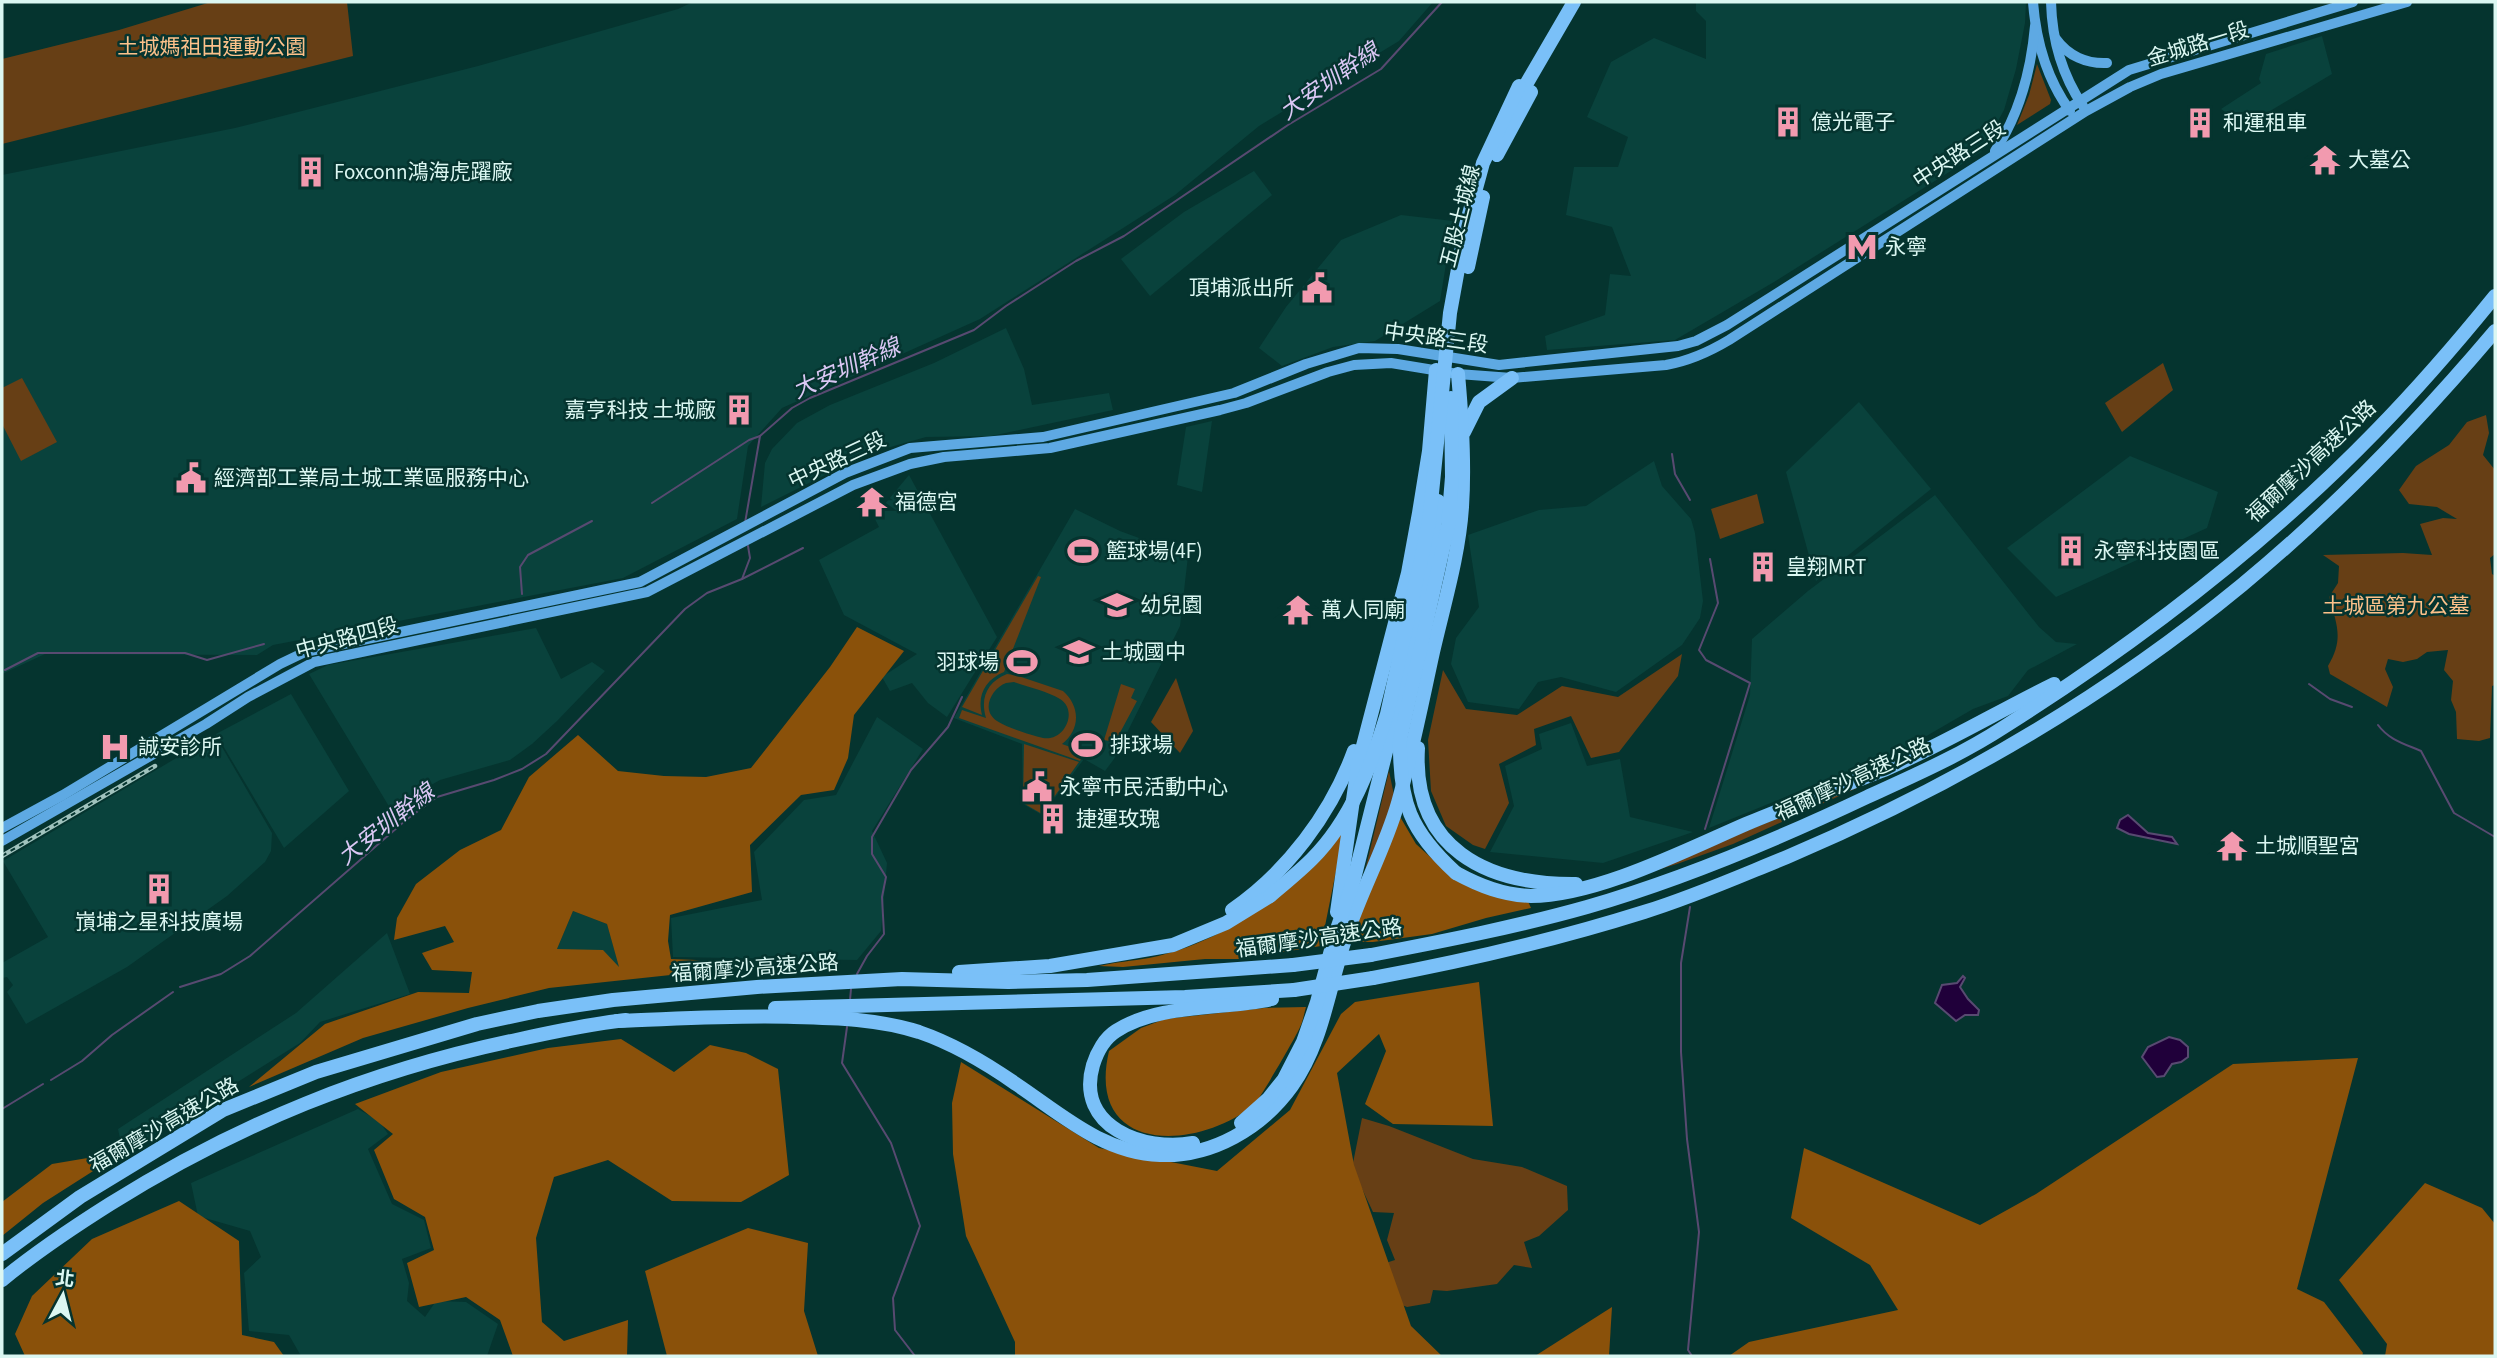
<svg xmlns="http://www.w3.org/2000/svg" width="2497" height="1358" font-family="'Source Sans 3','Noto Sans TC',sans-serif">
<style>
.built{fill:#09423c}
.green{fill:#673f15;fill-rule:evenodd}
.forest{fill:#8a510a;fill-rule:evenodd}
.water{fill:#20003a;stroke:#584a71;stroke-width:2}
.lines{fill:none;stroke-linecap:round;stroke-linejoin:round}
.stream{stroke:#584a71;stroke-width:2}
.major{stroke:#5ea9e3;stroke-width:10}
.highway{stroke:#7ac0f8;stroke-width:14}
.rail-casing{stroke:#a0c2bd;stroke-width:4.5}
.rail{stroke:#05342f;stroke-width:2;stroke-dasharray:5;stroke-linecap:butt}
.highway-bridge{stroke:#7ac0f8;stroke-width:14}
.labels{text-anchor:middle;stroke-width:5;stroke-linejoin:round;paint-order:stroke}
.street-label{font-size:21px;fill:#dbf7f2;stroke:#05342f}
.park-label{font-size:21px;fill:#fcc18a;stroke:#05342f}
.poi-label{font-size:21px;fill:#dbf7f2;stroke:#05342f;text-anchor:start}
.water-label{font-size:23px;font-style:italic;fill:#dac7f4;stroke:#05342f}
</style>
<rect width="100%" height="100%" fill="#05342f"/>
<!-- built -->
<g class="built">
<path d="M 693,2 L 1433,2 L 1399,41 L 1259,126 L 1175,195 L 980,319 L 782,408 L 748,446 L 737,519 L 623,578 L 273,645 L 257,655 L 45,654 L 2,674 L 2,175 L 235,128 L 478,66 L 678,9 Z"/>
<path d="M 1696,2 L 2026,2 L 2025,23 L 2016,69 L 2004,110 L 1981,152 L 1774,282 L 1675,340 L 1547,350 L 1545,336 L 1605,315 L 1610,274 L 1631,276 L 1612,227 L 1566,215 L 1574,167 L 1618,167 L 1628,137 L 1587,117 L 1611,62 L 1654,38 L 1706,59 L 1706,21 L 1696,11 Z"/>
<path d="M 2322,36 L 2332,74 L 2245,126 L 2221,109 L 2261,83 L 2259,79 L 2266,54 Z"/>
<path d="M 1254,171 L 1272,195 L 1150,296 L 1121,259 L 1184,212 Z"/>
<path d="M 1401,215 L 1453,221 L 1440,301 L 1375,341 L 1333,347 L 1282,366 L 1259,348 L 1286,307 L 1341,240 Z"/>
<path d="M 1006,328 L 1024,369 L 1032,405 L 1109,393 L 1113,410 L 991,436 L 926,437 L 869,453 L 761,507 L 765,463 L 772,449 L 797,423 L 830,405 L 934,363 Z"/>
<path d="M 1859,402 L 1931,489 L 1816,581 L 1786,472 Z"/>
<path d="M 1212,421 L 1202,492 L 1177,485 L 1186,427 Z"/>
<path d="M 2130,456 L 2218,492 L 2207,528 L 2056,597 L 2007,548 Z"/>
<path d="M 1654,461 L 1662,486 L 1691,519 L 1695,533 L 1703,601 L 1700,618 L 1682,645 L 1616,692 L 1561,677 L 1538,682 L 1519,709 L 1468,702 L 1451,664 L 1456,638 L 1479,607 L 1468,535 L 1539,510 L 1586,506 Z"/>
<path d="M 909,475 L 997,637 L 947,717 L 928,703 L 912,683 L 890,691 L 882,677 L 917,654 L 844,615 L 819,560 L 879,527 L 874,517 Z"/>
<path d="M 1935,495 L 2039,627 L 2056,642 L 2077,644 L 2028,670 L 2008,696 L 1973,709 L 1904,749 L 1709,828 L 1750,695 L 1752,639 L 1808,591 Z"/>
<path d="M 1075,509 L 1120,531 L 1188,556 L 1180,626 L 1114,759 L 1105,771 L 1084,759 L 1042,815 L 1023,804 L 1022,744 L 954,718 Z"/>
<path d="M 536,628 L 561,679 L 592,662 L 605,671 L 557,721 L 532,744 L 510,760 L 440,780 L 390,808 L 309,674 L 328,665 Z"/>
<path d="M 291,694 L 349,791 L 284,848 L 216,734 Z"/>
<path d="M 877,717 L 923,749 L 872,831 L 887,863 L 881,931 L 857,960 L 673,957 L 671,918 L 762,900 L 754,852 L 804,800 L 836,795 Z"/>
<path d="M 1571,723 L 1587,766 L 1620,759 L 1630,817 L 1693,832 L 1603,863 L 1490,852 L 1514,806 L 1505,766 L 1542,749 L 1539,734 Z"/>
<path d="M 215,735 L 272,833 L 271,851 L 265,862 L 227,896 L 127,967 L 26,1024 L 7,992 L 13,985 L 7,977 L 2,978 L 2,963 L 48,937 L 3,861 Z"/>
<path d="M 573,911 L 607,924 L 620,969 L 557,949 Z"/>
<path d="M 387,933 L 410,994 L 320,1022 L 300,1043 L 139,1144 L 121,1143 L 118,1129 L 296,1013 Z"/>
<path d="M 358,1109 L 379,1121 L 388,1134 L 368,1149 L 392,1204 L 424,1220 L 431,1248 L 402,1259 L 409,1283 L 407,1301 L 425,1317 L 436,1301 L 466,1302 L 498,1324 L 487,1356 L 301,1356 L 289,1335 L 249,1331 L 244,1273 L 261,1257 L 250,1231 L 198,1216 L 191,1183 Z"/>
</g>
<!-- green -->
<g class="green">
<path d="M 211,2 L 347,2 L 353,56 L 2,144 L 2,59 L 119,30 Z"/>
<path d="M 2037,64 L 2051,100 L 2050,104 L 2017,125 L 2029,95 Z"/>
<path d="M 2163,363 L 2173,390 L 2122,432 L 2105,403 Z"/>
<path d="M 22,378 L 57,442 L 21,461 L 2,424 L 2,388 Z"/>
<path d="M 2486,415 L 2489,433 L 2483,455 L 2495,470 L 2495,554 L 2490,558 L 2492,574 L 2495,576 L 2495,685 L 2492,686 L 2490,738 L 2479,741 L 2457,739 L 2456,712 L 2451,700 L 2453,681 L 2444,670 L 2448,650 L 2427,652 L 2417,659 L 2403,662 L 2388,659 L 2385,669 L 2393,687 L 2387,707 L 2330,674 L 2328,666 C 2344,639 2337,625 2329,597 L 2338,583 L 2339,566 L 2323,555 L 2403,553 L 2432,555 L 2420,524 L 2443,518 L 2457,519 L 2437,507 L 2409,504 L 2399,490 L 2416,466 L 2449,445 L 2467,422 Z"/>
<path d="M 1757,494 L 1764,523 L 1720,539 L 1711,509 Z"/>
<path d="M 1038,576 L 1041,577 L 1004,672 C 985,680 977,695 982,715 L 962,707 Z"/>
<path d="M 1682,654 L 1678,676 L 1619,752 L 1591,758 L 1571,716 L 1534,729 L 1536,745 L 1499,764 L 1509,803 L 1485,849 L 1473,845 L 1446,826 L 1431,791 L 1428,740 L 1443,670 L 1466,709 L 1517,715 L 1562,686 L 1618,697 Z"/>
<path d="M 1007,674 L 1015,675 L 1063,691 C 1081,707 1080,730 1062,744 L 1084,752 L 1080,761 L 959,718 L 962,710 L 986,718 C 980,698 987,682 1007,674 ZM 1006,683 L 1014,682 C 1028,687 1047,691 1060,699 C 1079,711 1064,742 1043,738 C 1030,735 1008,728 997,721 C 980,710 992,688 1006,683 Z"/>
<path d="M 1176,678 L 1193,731 L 1180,753 L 1151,722 Z"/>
<path d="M 1121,684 L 1135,689 L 1131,698 L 1137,701 L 1115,742 L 1104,740 Z"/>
<path d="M 1024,744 L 1079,762 L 1042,814 L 1023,803 Z"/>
<path d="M 1389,771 L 1395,800 L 1364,875 Z"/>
<path d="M 1879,778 L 1733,844 L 1677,864 L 1626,879 Z"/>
<path d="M 1362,1118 L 1389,1126 L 1473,1159 L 1522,1167 L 1567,1186 L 1568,1210 L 1539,1236 L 1524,1242 L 1532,1268 L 1514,1265 L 1497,1284 L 1447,1291 L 1433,1290 L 1430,1303 L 1407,1307 L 1336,1279 L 1395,1260 L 1387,1240 L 1394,1213 L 1373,1212 L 1356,1176 L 1353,1163 Z"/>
</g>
<!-- forest -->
<g class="forest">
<path d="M 857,627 L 904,651 L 854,715 L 848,758 L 834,790 L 801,795 L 750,845 L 752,892 L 670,915 L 668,941 L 671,959 L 722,961 L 708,971 L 549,988 L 468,1008 L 363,1038 L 249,1087 L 325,1024 L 418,992 L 469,993 L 472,972 L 432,970 L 422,953 L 454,942 L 445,926 L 394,940 L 397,918 L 416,884 L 460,850 L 501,830 L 529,777 L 578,735 L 618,771 L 664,776 L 706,777 L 751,768 L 830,667 ZM 573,911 L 607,924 L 619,967 L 603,950 L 557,949 Z"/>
<path d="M 1399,815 L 1416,844 L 1450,875 L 1527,899 L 1531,908 L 1486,918 L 1432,934 L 1373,942 L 1348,942 Z"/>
<path d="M 1344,831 L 1321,946 L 1239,959 L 1205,959 L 1123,967 L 1099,966 C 1116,962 1132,961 1149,958 C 1174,953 1201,943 1223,931 Z"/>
<path d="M 1479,982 L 1493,1126 L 1393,1124 L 1365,1104 L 1386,1051 L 1379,1034 L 1337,1073 L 1354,1165 L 1411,1326 L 1442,1356 L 1015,1356 L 1015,1342 L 966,1236 L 953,1154 L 952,1103 L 961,1062 L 1099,1148 L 1217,1171 L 1290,1110 L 1341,1014 L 1355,1002 Z"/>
<path d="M 1306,1007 C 1304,1014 1303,1021 1300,1027 C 1296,1037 1259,1100 1254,1105 C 1195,1152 1085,1154 1109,1051 L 1141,1028 L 1165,1019 L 1264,1008 Z"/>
<path d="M 621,1039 L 674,1072 L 710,1045 L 746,1053 L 778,1069 L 789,1175 L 741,1202 L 672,1201 L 608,1160 L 554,1177 L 536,1238 L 542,1322 L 564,1341 L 628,1320 L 627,1356 L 513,1356 L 500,1320 L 466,1297 L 419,1307 L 407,1263 L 434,1250 L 425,1217 L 394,1199 L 374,1150 L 393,1134 L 355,1104 L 441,1072 L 548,1048 Z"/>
<path d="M 2358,1058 L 2297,1289 L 2324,1302 L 2363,1353 L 2362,1356 L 1729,1356 L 1749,1342 L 1898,1310 L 1870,1265 L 1791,1218 L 1804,1148 L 1980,1225 L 2036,1194 L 2233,1064 Z"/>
<path d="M 123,1152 L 43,1203 L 2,1236 L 2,1202 L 52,1164 Z"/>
<path d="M 2425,1183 L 2482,1208 L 2495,1224 L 2495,1356 L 2385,1356 L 2387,1344 L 2339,1280 Z"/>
<path d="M 179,1201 L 239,1241 L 242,1335 L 274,1342 L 284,1356 L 25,1356 L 15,1334 L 32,1296 L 92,1239 Z"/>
<path d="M 748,1228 L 808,1243 L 804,1311 L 818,1356 L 667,1356 L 645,1271 Z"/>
<path d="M 1612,1307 L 1609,1356 L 1535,1356 Z"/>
</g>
<!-- water -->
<g class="water">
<path d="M 2128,815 L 2148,833 L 2172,837 L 2177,844 L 2129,834 L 2117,828 L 2120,820 Z"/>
<path d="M 1963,976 L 1965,978 L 1960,987 L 1968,999 L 1979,1010 L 1978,1015 L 1965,1015 L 1956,1021 L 1935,1003 L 1942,985 L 1957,983 Z"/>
<path d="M 2169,1037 L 2180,1040 L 2188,1047 L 2188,1057 L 2181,1062 L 2172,1064 L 2164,1076 L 2157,1077 L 2142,1057 L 2148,1047 Z"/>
</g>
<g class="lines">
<!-- stream -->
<g class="stream">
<path d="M 1672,454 L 1675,474 L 1690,500"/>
<path d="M 652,503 L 749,440 L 760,436"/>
<path d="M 745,523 L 760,436 L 792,408 L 810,398 L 974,330 L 1006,306 L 1076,261 L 1124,236 L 1288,125 L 1381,69 L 1442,2"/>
<path d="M 742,579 L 803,548"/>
<path d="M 522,594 L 520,567 L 528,555 L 592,521"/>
<path d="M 5,670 L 38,653 L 185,653 L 207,660 L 264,644"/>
<path d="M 2309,684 L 2330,699 L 2352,707"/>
<path d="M 2378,725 C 2389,740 2405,744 2421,751 L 2454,813 L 2495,837"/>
<path d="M 1705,829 L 1750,683 L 1706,660 L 1699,650 L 1718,603 L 1710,559"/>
<path d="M 1690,907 L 1681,963 L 1681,1052 L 1687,1139 L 1699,1232 L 1688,1350 L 1692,1356"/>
<path d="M 857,974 L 867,956 L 884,934 L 882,897 L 886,877 L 872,854 L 872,837 L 911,770 L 948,727 L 962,697"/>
<path d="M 180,987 L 221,974 L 250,956 L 406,820 L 437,797 L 494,780 L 522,769 L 546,754 L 685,609 L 707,593 L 742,579 L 750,558 L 748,546"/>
<path d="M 850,1000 L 851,989"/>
<path d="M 847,1027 L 842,1063 L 891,1143 L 920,1226 L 893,1298 L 895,1330 L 915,1356"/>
<path d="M 51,1080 L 82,1061 L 112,1035 L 173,992"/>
<path d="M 2,1109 L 43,1084"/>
</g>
<!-- major -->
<g class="major">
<path d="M 2033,2 C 2036,41 2046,78 2070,111"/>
<path d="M 2051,2 C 2052,39 2062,75 2083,106"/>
<path d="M 2056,39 C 2068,56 2087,64 2107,63"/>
<path d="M 1995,151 C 2020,113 2031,71 2035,26"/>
<path d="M 2,828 L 63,795 L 280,664 L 305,652 L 640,582 L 845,473 L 910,448 L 1043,437 L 1234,393 L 1306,364 L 1359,348 L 1398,349 L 1499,365 L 1678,346 L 1696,341 L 1727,325 L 2129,70 L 2353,2"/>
<path d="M 2,841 L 206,724 L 248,697 L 314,662 L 647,592 L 853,485 L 910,464 L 944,457 L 1050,448 L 1220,410 L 1246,403 L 1328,372 L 1354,365 L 1391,363 L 1458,374 L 1512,378 L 1666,365 C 1689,361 1709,352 1729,340 L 2086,111 L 2130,87 L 2161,74 L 2407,2"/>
</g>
<!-- highway -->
<g class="highway">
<path d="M 1517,100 L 1574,2"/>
<path d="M 1464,432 L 1479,402 L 1512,378"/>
<path d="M 1418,748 C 1412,848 1486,885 1576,884"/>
<path d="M 1456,873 C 1480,886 1503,895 1531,896 C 1596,896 1686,850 1746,824 C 1791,805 1838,788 1884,770 C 1942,745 1997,712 2054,684"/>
<path d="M 1232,910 C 1287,872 1331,814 1354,751"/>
<path d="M 1337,912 L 1358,765 L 1408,573 L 1419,513 L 1429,451 L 1436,370"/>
<path d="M 1371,955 C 1444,941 1516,927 1587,907 C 1684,879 1776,840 1867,797 C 1913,776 1961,755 2004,727 C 2135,644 2267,543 2375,432 C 2418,388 2457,343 2495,296"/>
<path d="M 959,972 L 1050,966 L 1173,945 L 1226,923 L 1270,896"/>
<path d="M 1373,978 C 1465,961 1555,940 1644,912 C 1693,897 1740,876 1787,857 C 1949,788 2106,697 2242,585 C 2334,509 2418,422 2495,331"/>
<path d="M 775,1008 L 1185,997 L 1294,990"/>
<path d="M 617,1021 C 676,1019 735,1015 794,1017 C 837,1018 878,1019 919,1032 C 954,1044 986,1063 1016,1084 C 1061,1114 1103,1153 1160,1155 C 1212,1157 1262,1128 1292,1086 C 1324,1041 1329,984 1347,934 C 1362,889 1385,848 1398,803 C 1412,753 1422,702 1433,652 C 1444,604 1459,555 1462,507 C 1465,463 1462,418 1458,374"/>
<path d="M 1241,1123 L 1268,1099 L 1284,1079 L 1303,1042 L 1317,1002 L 1335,935 L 1354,879 L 1406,672 L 1428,570 L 1438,501"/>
<path d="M 1193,1143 C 1144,1152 1075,1127 1093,1065 C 1097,1052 1105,1038 1116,1031 C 1159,1003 1223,1010 1272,999"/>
<path d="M 2,1254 L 80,1197 L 223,1110 L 316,1072 L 477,1024 L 538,1011 L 613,1000 L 757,987 L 902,979 L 1008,982 L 1087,980 L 1293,965"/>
<path d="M 2,1280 C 36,1252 72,1228 110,1204 C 238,1124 368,1071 516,1040 C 552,1032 589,1024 626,1020"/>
</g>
<!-- rail casing -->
<g class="rail-casing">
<path id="rail" d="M 2,856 L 155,766"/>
</g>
<!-- rail -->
<use href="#rail" class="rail"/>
<!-- highway-bridge -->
<g class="highway-bridge">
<path d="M 1497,155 L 1531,92"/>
<path d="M 1468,267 L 1483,197"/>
<path d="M 1451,398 L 1452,477 L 1448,526 L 1400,740 C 1399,802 1410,831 1456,873"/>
<path d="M 1270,896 C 1284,884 1299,872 1312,859 C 1351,820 1371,766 1387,714 L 1429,523 L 1450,313 L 1466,225 L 1483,163 L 1519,86"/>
<path d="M 1293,965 L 1371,955"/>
<path d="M 1294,990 L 1373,978"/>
</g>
</g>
<!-- icons -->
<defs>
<g id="building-bare" transform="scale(2.415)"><path d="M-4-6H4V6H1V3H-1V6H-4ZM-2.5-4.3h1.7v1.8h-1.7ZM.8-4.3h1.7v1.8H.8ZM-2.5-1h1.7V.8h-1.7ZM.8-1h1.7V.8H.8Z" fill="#f29aaf" stroke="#05342f" stroke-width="2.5" paint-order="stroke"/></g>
<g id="temple-bare" transform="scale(2.415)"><path d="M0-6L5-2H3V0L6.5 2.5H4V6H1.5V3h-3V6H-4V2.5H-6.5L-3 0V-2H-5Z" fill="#f29aaf" stroke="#05342f" stroke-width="2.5" paint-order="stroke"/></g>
<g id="metro-bare" transform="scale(2.415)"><path d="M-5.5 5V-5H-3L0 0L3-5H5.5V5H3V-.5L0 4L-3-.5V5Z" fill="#f29aaf" stroke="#05342f" stroke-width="2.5" paint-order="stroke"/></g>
<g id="civic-bare" transform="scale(2.415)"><path d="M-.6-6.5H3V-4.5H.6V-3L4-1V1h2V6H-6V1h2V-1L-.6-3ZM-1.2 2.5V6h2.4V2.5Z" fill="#f29aaf" stroke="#05342f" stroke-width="2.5" paint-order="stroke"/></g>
<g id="stadium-bare" transform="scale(2.415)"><path d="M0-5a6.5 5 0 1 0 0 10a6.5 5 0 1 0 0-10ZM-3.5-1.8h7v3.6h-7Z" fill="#f29aaf" stroke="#05342f" stroke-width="2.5" paint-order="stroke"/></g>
<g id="school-bare" transform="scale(2.415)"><path d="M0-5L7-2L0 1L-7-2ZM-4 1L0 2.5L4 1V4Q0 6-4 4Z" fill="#f29aaf" stroke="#05342f" stroke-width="2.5" paint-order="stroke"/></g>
<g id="hospital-bare" transform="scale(2.415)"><path d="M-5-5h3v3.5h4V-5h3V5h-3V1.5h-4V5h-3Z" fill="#f29aaf" stroke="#05342f" stroke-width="2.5" paint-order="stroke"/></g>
</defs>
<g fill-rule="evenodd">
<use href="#building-bare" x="1788" y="122"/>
<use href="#building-bare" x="2200" y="123"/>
<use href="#temple-bare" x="2325" y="160"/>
<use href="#building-bare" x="311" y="172"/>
<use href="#metro-bare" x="1862" y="247"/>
<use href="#civic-bare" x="1317" y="288"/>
<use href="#building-bare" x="739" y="410"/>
<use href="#civic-bare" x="191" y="478"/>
<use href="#temple-bare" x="872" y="502"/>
<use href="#stadium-bare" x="1083" y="551"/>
<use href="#building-bare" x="2071" y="551"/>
<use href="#building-bare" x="1763" y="567"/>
<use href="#school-bare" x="1117" y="605"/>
<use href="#temple-bare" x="1298" y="610"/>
<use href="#school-bare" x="1079" y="652"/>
<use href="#stadium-bare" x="1022" y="662"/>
<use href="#stadium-bare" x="1087" y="745"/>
<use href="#hospital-bare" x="115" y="747"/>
<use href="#civic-bare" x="1037" y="787"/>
<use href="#building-bare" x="1053" y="819"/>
<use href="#temple-bare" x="2232" y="846"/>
<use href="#building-bare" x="159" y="889"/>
</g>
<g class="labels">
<!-- street labels -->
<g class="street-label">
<text transform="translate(2198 44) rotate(-17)" y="7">金城路一段</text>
<text transform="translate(1959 154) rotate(-33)" y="7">中央路三段</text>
<text transform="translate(1460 216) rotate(-76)" y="7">五股土城線</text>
<text transform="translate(1436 338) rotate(8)" y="7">中央路三段</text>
<text transform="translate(837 460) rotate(-25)" y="7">中央路三段</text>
<text transform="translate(2311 461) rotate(-43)" y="7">福爾摩沙高速公路</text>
<text transform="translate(347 638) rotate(-15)" y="7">中央路四段</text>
<text transform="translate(1853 779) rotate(-25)" y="7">福爾摩沙高速公路</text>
<text transform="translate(1319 938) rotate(-8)" y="7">福爾摩沙高速公路</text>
<text transform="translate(755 968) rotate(-4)" y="7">福爾摩沙高速公路</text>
<text transform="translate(164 1125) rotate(-30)" y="7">福爾摩沙高速公路</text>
</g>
<!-- park labels -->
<g class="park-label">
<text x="212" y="54">土城媽祖田運動公園</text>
<text x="2396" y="613">土城區第九公墓</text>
</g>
<!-- poi labels -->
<g class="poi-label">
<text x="1811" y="129">億光電子</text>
<text x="2223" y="130">和運租車</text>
<text x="2348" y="167">大墓公</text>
<text x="334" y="179">Foxconn鴻海虎躍廠</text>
<text x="1885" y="254">永寧</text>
<text x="1294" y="295" text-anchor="end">頂埔派出所</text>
<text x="716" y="417" text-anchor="end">嘉亨科技 土城廠</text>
<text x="214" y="485">經濟部工業局土城工業區服務中心</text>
<text x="895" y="509">福德宮</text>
<text x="1106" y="558">籃球場(4F)</text>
<text x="2094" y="558">永寧科技園區</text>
<text x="1786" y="574">皇翔MRT</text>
<text x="1140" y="612">幼兒園</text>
<text x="1321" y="617">萬人同廟</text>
<text x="1102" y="659">土城國中</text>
<text x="999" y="669" text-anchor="end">羽球場</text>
<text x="1110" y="752">排球場</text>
<text x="138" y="754">誠安診所</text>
<text x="1060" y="794">永寧市民活動中心</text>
<text x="1076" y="826">捷運玫瑰</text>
<text x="2255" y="853">土城順聖宮</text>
<text x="159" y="929" text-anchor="middle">嵿埔之星科技廣場</text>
</g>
<!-- water labels -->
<g class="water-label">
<text transform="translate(1329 81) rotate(-35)" y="8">大安圳幹線</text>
<text transform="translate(846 368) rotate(-24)" y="8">大安圳幹線</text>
<text transform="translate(386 824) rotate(-38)" y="8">大安圳幹線</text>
</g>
</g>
<!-- border -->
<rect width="2497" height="1358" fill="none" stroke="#dbf7f2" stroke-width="7"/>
<!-- north arrow -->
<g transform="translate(63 1295) rotate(7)" stroke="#05342f" stroke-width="5" paint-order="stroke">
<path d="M0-5L12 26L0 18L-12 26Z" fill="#dbf7f2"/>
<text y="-10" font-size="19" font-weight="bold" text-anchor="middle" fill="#dbf7f2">北</text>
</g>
</svg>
